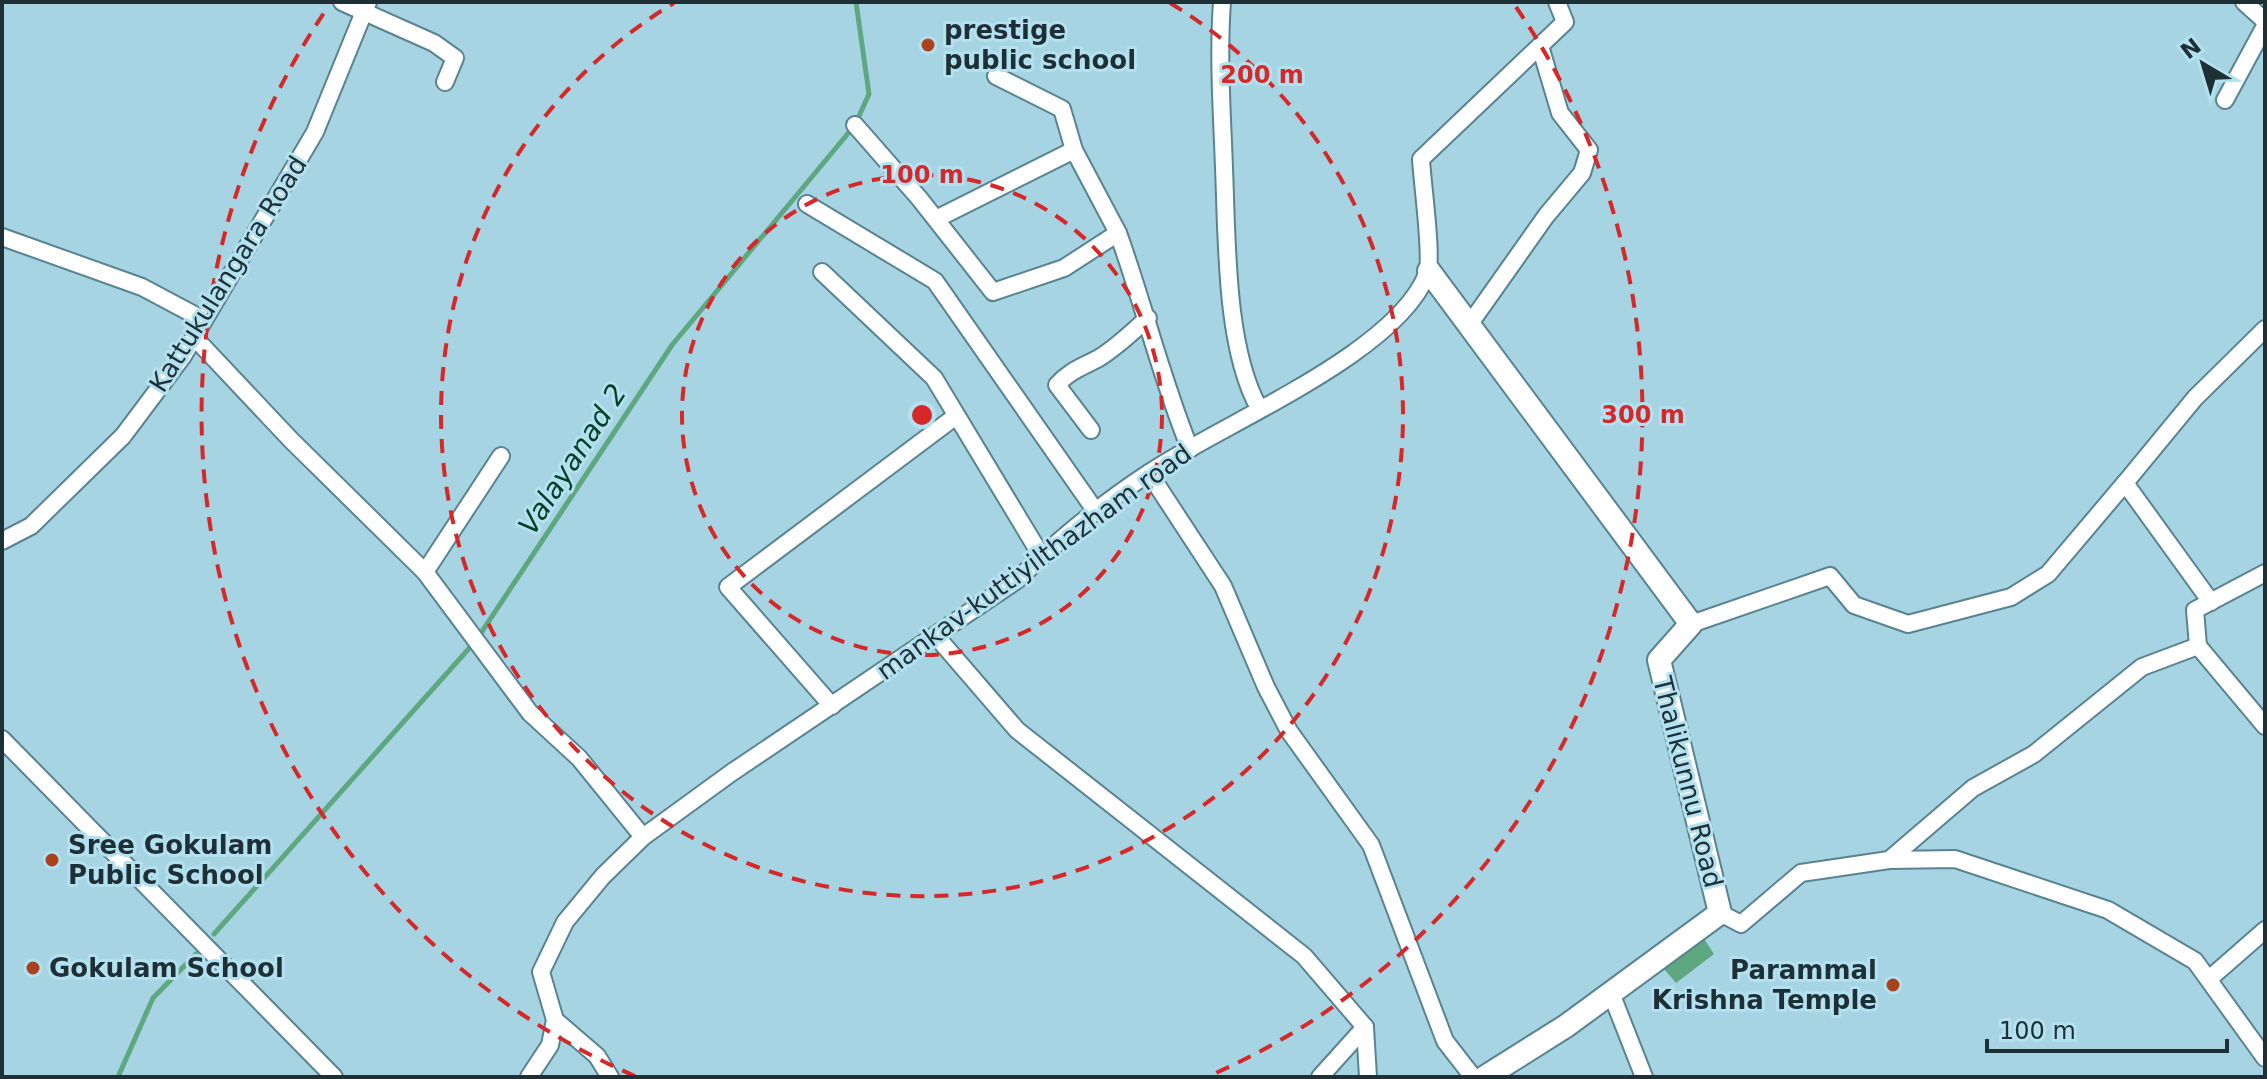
<svg xmlns="http://www.w3.org/2000/svg" width="2267" height="1079" font-family="'DejaVu Sans',sans-serif">
<style>
.water{fill:#5ea881}
.lines{fill:none;stroke-linecap:round;stroke-linejoin:round}
.stream{stroke:#5ea881;stroke-width:5}
.street-casing{stroke:#598391;stroke-width:20}
.secondary-casing{stroke:#598391;stroke-width:26}
.street{stroke:#fff;stroke-width:16}
.secondary{stroke:#fff;stroke-width:22}
.ring{fill:none;stroke:#d62828;stroke-width:4;stroke-dasharray:14 10}
.poi-dot{fill:#aa431d;stroke:#b4e1f0;stroke-width:3}
.labels{text-anchor:middle;stroke-width:6;stroke-linejoin:round;paint-order:stroke}
.poi-label{font-size:26px;font-weight:bold;fill:#1e3036;stroke:#b4e1f0;text-anchor:start}
.street-label{font-size:26px;fill:#1e3036;stroke:#b4e1f0}
.water-label{font-size:28px;font-style:italic;fill:#004127;stroke:#b4e1f0}
.centre{fill:#d62828;stroke:#b4e1f0;stroke-width:4}
.ring-label{font-size:24px;text-anchor:middle;font-weight:bold;fill:#d62828;stroke:#b4e1f0;stroke-width:6;stroke-linejoin:round;paint-order:stroke}
</style>
<rect width="100%" height="100%" fill="#a7d4e2"/>
<!-- water -->
<path class="water" d="M 1701,934 L 1714,954 L 1676,983 L 1659,963 Z"/>
<g class="lines">
<!-- stream -->
<g class="stream">
<path d="M 479,636 L 672,345 L 855,125 L 869,94 L 856,2"/>
<path d="M 214,934 L 473,644"/>
<path d="M 118,1077 L 153,998 L 196,954"/>
</g>
<!-- street casing -->
<g class="street-casing">
<g id="street">
<path d="M 342,2 L 434,43 L 455,58 L 445,82"/>
<path d="M 1222,2 C 1218,57 1222,112 1224,168 C 1227,238 1225,348 1259,408"/>
<path d="M 2244,2 L 2265,21"/>
<path d="M 2225,100 L 2265,26"/>
<path d="M 855,125 L 919,198 L 993,292 L 1064,268 L 1118,233 L 1074,150 L 1062,109 L 996,76"/>
<path d="M 807,204 L 935,281 L 1097,513"/>
<path d="M 936,219 L 1074,150"/>
<path d="M 1118,233 C 1144,305 1161,378 1190,449"/>
<path d="M 2,237 L 142,287 L 204,320"/>
<path d="M 822,272 L 934,378 L 1042,557"/>
<path d="M 1469,325 L 1546,216 L 1582,173 L 1589,150 L 1560,113 L 1540,46"/>
<path d="M 194,337 L 291,440 L 425,572 L 530,713 L 579,758 L 643,837"/>
<path d="M 1091,430 L 1057,385 C 1069,371 1082,367 1099,358 C 1117,347 1132,332 1148,318"/>
<path d="M 1149,473 L 1223,586 L 1266,687 L 1289,731 L 1371,845 L 1445,1041 L 1473,1077"/>
<path d="M 2125,483 L 2195,398 L 2265,329"/>
<path d="M 2,541 L 31,526 L 123,436 L 183,356 L 315,132 L 368,2"/>
<path d="M 425,572 L 501,456"/>
<path d="M 2265,573 L 2195,610 L 2198,646 L 2265,726"/>
<path d="M 1691,624 L 1830,576 L 1854,605 L 1908,624 L 2011,597 L 2048,574 L 2125,483 L 2211,602"/>
<path d="M 936,636 L 1017,730 L 1304,956 L 1365,1027"/>
<path d="M 832,706 L 728,587 L 956,416"/>
<path d="M 2,739 L 334,1077"/>
<path d="M 1889,860 L 1973,788 L 2034,754 L 2142,667 L 2198,646"/>
<path d="M 1720,913 L 1741,924 L 1801,873 L 1889,860 L 1955,859 L 2108,910 L 2195,961 L 2265,1058"/>
<path d="M 2209,979 L 2265,930"/>
<path d="M 1611,993 L 1644,1077"/>
<path d="M 529,1077 L 550,1045 L 555,1020"/>
<path d="M 610,1077 L 597,1056 L 555,1020 L 541,972 L 565,922 L 603,876 L 643,837 L 731,773 L 1017,580 C 1057,541 1103,503 1149,473 C 1223,423 1396,354 1427,274 C 1433,258 1422,181 1421,159 L 1565,22 L 1557,2"/>
<path d="M 1320,1077 L 1365,1027 L 1368,1077"/>
</g>
</g>
<!-- secondary casing -->
<g class="secondary-casing">
<path id="secondary" d="M 1429,271 L 1691,624 L 1659,660 L 1720,913 L 1566,1026 L 1485,1077"/>
</g>
<!-- street -->
<use href="#street" class="street"/>
<!-- secondary -->
<use href="#secondary" class="secondary"/>
</g>
<!-- distance rings -->
<g class="ring">
<circle cx="922" cy="415" r="240"/>
<path d="M1170 3A481 481 0 1 1 674 3"/>
<path d="M635 1076A721 721 0 0 1 328 7M1516 7A721 721 0 0 1 1209 1076"/>
</g>
<!-- markers -->
<g class="poi-dot">
<circle cx="928" cy="45" r="8"/>
<circle cx="52" cy="860" r="8"/>
<circle cx="33" cy="968" r="8"/>
<circle cx="1893" cy="985" r="8"/>
</g>
<g class="labels">
<!-- poi labels -->
<g class="poi-label">
<text x="944" y="39">prestige<tspan x="944" dy="30">public school</tspan></text>
<text x="68" y="854">Sree Gokulam<tspan x="68" dy="30">Public School</tspan></text>
<text x="49" y="977">Gokulam School</text>
<text x="1877" y="979" text-anchor="end">Parammal<tspan x="1877" dy="30">Krishna Temple</tspan></text>
</g>
<!-- street labels -->
<g class="street-label">
<text transform="translate(228 274) rotate(-58)" y="9">Kattukulangara Road</text>
<text transform="translate(1034 562) rotate(-36)" y="9">mankav-kuttiyilthazham road</text>
<text transform="translate(1688 782) rotate(76)" y="9">Thalikunnu Road</text>
</g>
<!-- water labels -->
<g class="water-label">
<text transform="translate(572 459) rotate(-57)" y="10">Valayanad 2</text>
</g>
</g>
<circle cx="922" cy="415" r="12" class="centre"/>
<g class="ring-label">
<text x="1262" y="83">200 m</text>
<text x="922" y="183">100 m</text>
<text x="1643" y="423">300 m</text>
</g>
<!-- border -->
<rect width="2267" height="1079" fill="none" stroke="#1e3036" stroke-width="8"/>
<!-- north arrow -->
<g transform="translate(2203 64) rotate(322)" stroke="#b4e1f0" stroke-width="6" paint-order="stroke">
<path d="M0-6L14 30L0 20L-14 30Z" fill="#1e3036"/>
<text y="-12" font-size="22" font-weight="bold" text-anchor="middle" fill="#1e3036">N</text>
</g>
<!-- scale -->
<path d="M1987 1039v12h240v-12" fill="none" stroke="#1e3036" stroke-width="4"/>
<text x="1999" y="1039" font-size="24" fill="#1e3036" stroke="#b4e1f0" stroke-width="6" paint-order="stroke">100 m</text>
</svg>
